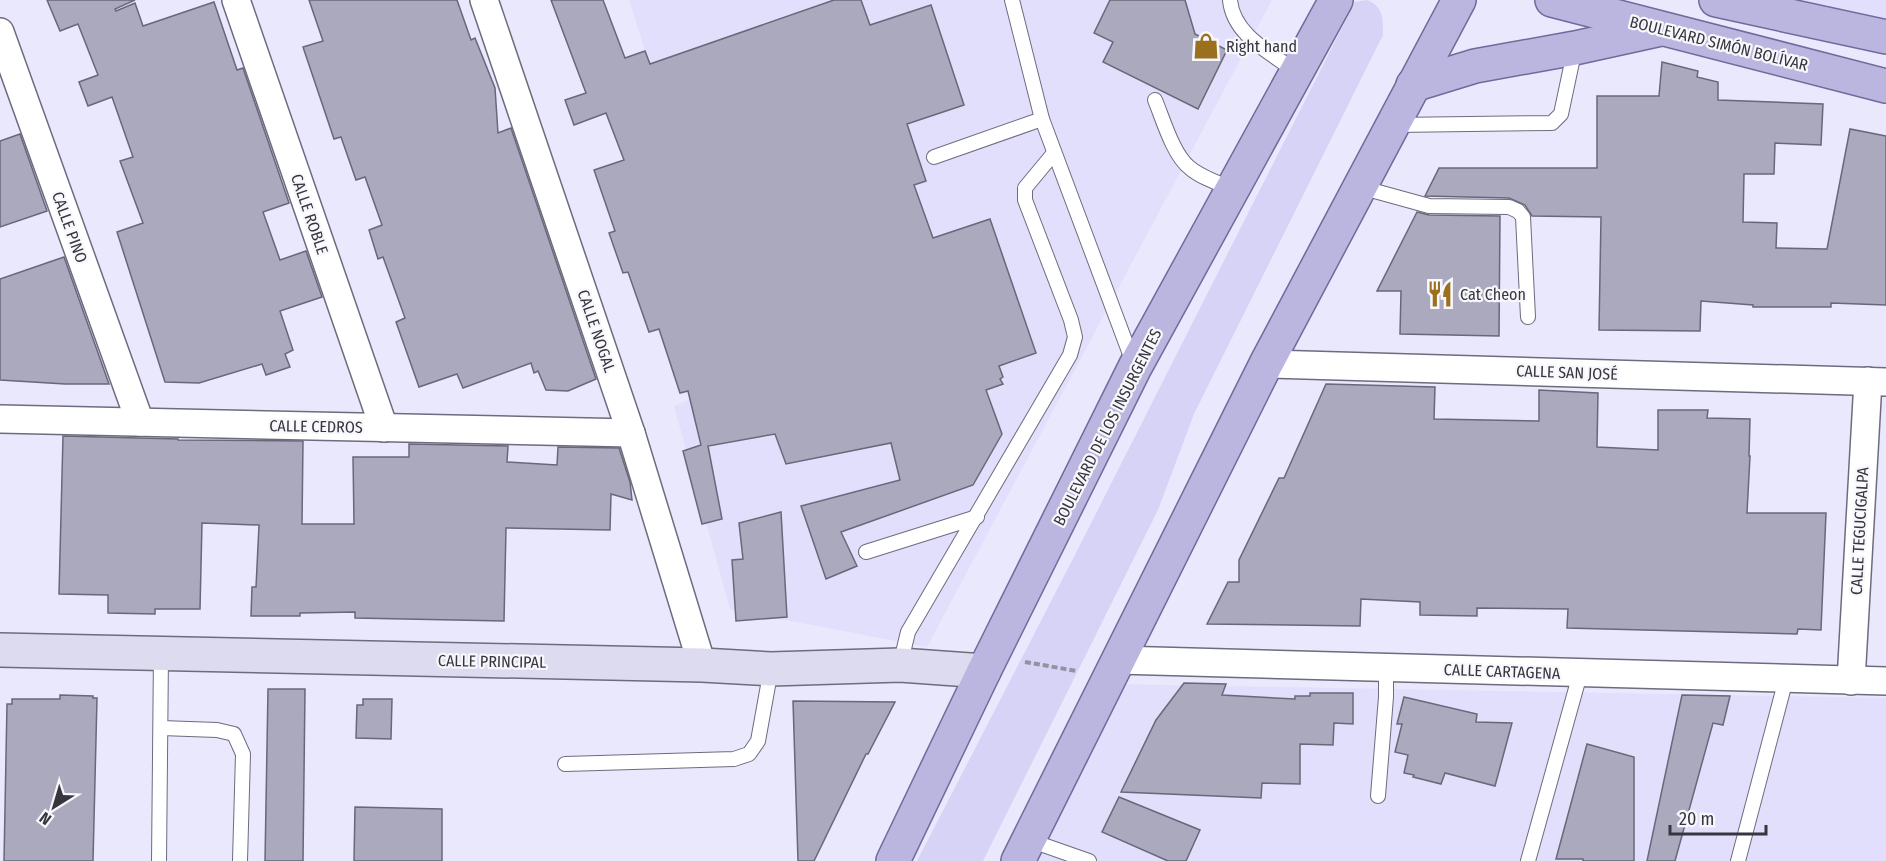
<svg xmlns="http://www.w3.org/2000/svg" width="1886" height="861" font-family="'Fira Sans Condensed',sans-serif">
<style>
.built{fill:#e1dffc}
.green{fill:#d6d3f7}
.building{fill:#aaa9bd;stroke:#69677a;stroke-width:1.5}
.lines{fill:none;stroke-linecap:round;stroke-linejoin:round}
.lane-casing{stroke:#6d6c7e;stroke-width:16}
.street-casing{stroke:#6d6c7e;stroke-width:30}
.secondary-casing{stroke:#6d6c7e;stroke-width:36}
.primary-casing{stroke:#706a9b;stroke-width:36}
.path{stroke:#9392a1;stroke-width:4;stroke-dasharray:6 3;stroke-linecap:butt}
.lane{stroke:#fff;stroke-width:14}
.street{stroke:#fff;stroke-width:27}
.secondary{stroke:#dddbf0;stroke-width:33}
.primary{stroke:#bbb6e0;stroke-width:33}
.labels{text-anchor:middle;stroke-width:4.5;stroke-linejoin:round;paint-order:stroke}
.street-label{font-size:16px;fill:#37363f;stroke:#f7f7fc}
.poi-label{font-size:16px;fill:#37363f;stroke:#f7f7fc;text-anchor:start}
</style>
<rect width="100%" height="100%" fill="#e9e8fd"/>
<!-- built -->
<g class="built">
<path d="M 629,0 L 1272,0 L 927,647 L 730,609 L 674,406 L 748,375 Z"/>
<path d="M 1785,0 L 1886,0 L 1886,23 Z"/>
<path d="M 1113,684 L 1886,698 L 1886,861 L 1023,861 Z"/>
</g>
<!-- green -->
<path class="green" d="M 1367,0 C 1384,7 1383,19 1383,35 L 1194,414 L 1158,510 L 983,861 L 917,861 L 1078,549 L 1355,2 Z"/>
<!-- building -->
<g class="building">
<path d="M 47,0 L 135,0 L 115,9 L 116,11 L 135,3 L 143,26 L 214,2 L 237,70 L 243,68 L 289,203 L 263,212 L 280,260 L 306,251 L 322,297 L 280,311 L 293,350 L 285,354 L 290,367 L 266,375 L 262,364 L 199,383 L 165,382 L 117,232 L 143,223 L 120,161 L 133,157 L 112,97 L 88,106 L 79,82 L 98,75 L 78,24 L 60,31 Z"/>
<path d="M 309,0 L 457,0 L 471,40 L 475,38 L 495,88 L 498,133 L 511,128 L 596,379 L 568,391 L 546,390 L 538,371 L 534,373 L 531,363 L 463,388 L 457,374 L 419,387 L 396,322 L 405,318 L 383,257 L 378,259 L 369,230 L 382,225 L 365,177 L 356,180 L 341,137 L 334,139 L 303,47 L 323,41 Z"/>
<path d="M 551,0 L 603,0 L 625,58 L 645,51 L 650,64 L 834,0 L 861,0 L 870,25 L 931,5 L 964,105 L 907,124 L 926,181 L 914,185 L 933,238 L 990,219 L 1036,353 L 999,366 L 1003,377 L 1000,379 L 1003,384 L 986,390 L 1002,434 L 973,485 L 841,532 L 857,566 L 826,579 L 801,506 L 900,480 L 891,443 L 786,464 L 775,434 L 708,446 L 722,519 L 702,524 L 683,451 L 701,445 L 688,391 L 680,393 L 659,329 L 649,332 L 628,272 L 623,273 L 609,233 L 615,231 L 594,170 L 624,160 L 606,113 L 574,125 L 565,100 L 586,93 Z"/>
<path d="M 1110,0 L 1185,0 L 1195,34 L 1227,50 L 1198,109 L 1103,62 L 1113,42 L 1094,33 Z"/>
<path d="M 1662,62 L 1698,71 L 1697,77 L 1718,82 L 1718,100 L 1823,104 L 1821,145 L 1775,143 L 1774,174 L 1744,174 L 1743,222 L 1777,223 L 1776,248 L 1827,249 L 1850,129 L 1886,136 L 1886,305 L 1831,303 L 1831,307 L 1753,307 L 1753,305 L 1701,301 L 1700,331 L 1599,330 L 1601,217 L 1532,216 L 1525,205 L 1509,198 L 1425,196 L 1439,168 L 1597,168 L 1597,96 L 1659,96 Z"/>
<path d="M 20,134 L 47,211 L 0,227 L 0,141 Z"/>
<path d="M 1417,212 L 1429,215 L 1500,216 L 1499,336 L 1400,334 L 1401,291 L 1377,291 Z"/>
<path d="M 64,257 L 109,384 L 65,384 L 0,380 L 0,279 Z"/>
<path d="M 1326,384 L 1435,387 L 1434,419 L 1539,421 L 1539,390 L 1598,393 L 1597,447 L 1658,450 L 1658,410 L 1708,410 L 1707,418 L 1750,419 L 1749,456 L 1750,456 L 1747,513 L 1826,513 L 1821,630 L 1798,629 L 1797,634 L 1567,628 L 1568,609 L 1477,608 L 1477,616 L 1420,615 L 1420,602 L 1361,599 L 1360,626 L 1207,624 L 1228,582 L 1239,582 L 1239,560 L 1279,478 L 1284,478 Z"/>
<path d="M 63,436 L 178,439 L 178,440 L 303,441 L 302,524 L 354,524 L 353,457 L 409,457 L 409,444 L 508,446 L 507,462 L 557,465 L 558,447 L 619,448 L 630,482 L 632,500 L 611,494 L 610,530 L 506,528 L 504,621 L 355,618 L 355,612 L 300,613 L 300,616 L 251,616 L 252,587 L 256,587 L 259,525 L 202,523 L 200,609 L 155,609 L 155,614 L 108,613 L 108,595 L 59,594 Z"/>
<path d="M 781,512 L 787,617 L 736,621 L 732,560 L 743,559 L 739,523 Z"/>
<path d="M 1184,683 L 1226,684 L 1222,695 L 1295,699 L 1295,696 L 1310,696 L 1310,693 L 1353,693 L 1353,724 L 1334,723 L 1333,745 L 1300,744 L 1300,784 L 1262,783 L 1261,798 L 1121,792 L 1156,720 Z"/>
<path d="M 268,689 L 305,689 L 303,861 L 265,861 Z"/>
<path d="M 60,695 L 93,696 L 93,698 L 97,698 L 93,861 L 4,861 L 7,704 L 12,704 L 12,699 L 60,699 Z"/>
<path d="M 1682,695 L 1730,696 L 1723,725 L 1713,723 L 1675,861 L 1647,861 Z"/>
<path d="M 1404,697 L 1477,714 L 1476,722 L 1512,723 L 1495,786 L 1445,773 L 1441,784 L 1413,777 L 1414,775 L 1404,773 L 1408,755 L 1395,752 L 1402,724 L 1397,724 Z"/>
<path d="M 363,699 L 392,699 L 391,739 L 356,738 L 357,705 L 363,705 Z"/>
<path d="M 793,701 L 895,702 L 868,754 L 866,754 L 814,861 L 798,861 Z"/>
<path d="M 1587,744 L 1634,757 L 1634,861 L 1583,861 L 1583,859 L 1556,859 Z"/>
<path d="M 1119,797 L 1200,830 L 1186,861 L 1168,861 L 1102,832 Z"/>
<path d="M 355,807 L 442,809 L 442,861 L 354,861 Z"/>
</g>
<g class="lines">
<!-- lane casing -->
<g class="lane-casing">
<g id="lane">
<path d="M 1012,0 L 1042,119 L 1133,362"/>
<path d="M 1230,0 C 1233,35 1271,53 1297,72"/>
<path d="M 1155,100 C 1163,119 1173,155 1190,168 C 1202,178 1218,183 1233,189"/>
<path d="M 1394,125 L 1552,123 L 1561,114 L 1575,48"/>
<path d="M 934,157 L 1042,119"/>
<path d="M 1360,187 L 1429,206 L 1509,207 L 1518,211 L 1523,217 L 1528,317"/>
<path d="M 866,552 L 977,517"/>
<path d="M 900,665 L 908,632 L 1070,355 L 1075,337 L 1071,320 L 1025,200 L 1025,188 L 1054,153"/>
<path d="M 161,728 L 217,730 L 234,734 L 243,754 L 240,861"/>
<path d="M 565,764 L 734,759 L 749,754 L 758,741 L 771,669"/>
<path d="M 1378,796 L 1386,697 L 1386,668"/>
<path d="M 1029,840 L 1089,861"/>
<path d="M 159,861 L 161,654"/>
<path d="M 1528,861 L 1580,674"/>
<path d="M 1738,861 L 1786,679"/>
</g>
</g>
<!-- street casing -->
<g class="street-casing">
<g id="street">
<path d="M 236,0 L 384,428"/>
<path d="M 484,0 L 631,433 L 702,665"/>
<path d="M 0,32 L 140,422"/>
<path d="M 1266,364 L 1886,382"/>
<path d="M 0,419 L 631,433"/>
<path d="M 1118,660 L 1886,681"/>
<path d="M 1851,681 L 1868,381"/>
</g>
</g>
<!-- secondary casing -->
<g class="secondary-casing">
<path id="secondary" d="M 0,650 L 702,665 L 771,669 L 900,665 L 984,671"/>
</g>
<!-- primary casing -->
<g class="primary-casing">
<g id="primary">
<path d="M 1552,0 L 1886,86"/>
<path d="M 1716,0 L 1886,37"/>
<path d="M 1413,85 L 1475,66 L 1575,48 L 1657,30"/>
<path d="M 893,861 L 984,671 L 1135,367 L 1336,0"/>
<path d="M 1018,861 L 1266,364 L 1459,0"/>
</g>
</g>
<!-- path -->
<path class="path" d="M 1025,662 L 1077,671"/>
<!-- lane -->
<use href="#lane" class="lane"/>
<!-- street -->
<use href="#street" class="street"/>
<!-- secondary -->
<use href="#secondary" class="secondary"/>
<!-- primary -->
<use href="#primary" class="primary"/>
</g>
<!-- icons -->
<defs>
<g id="shop-bare" transform="scale(2.07)"><path d="M-5-2.5h2.3a2.7 3.5 0 0 1 5.4 0H5L5.5 6h-11ZM-1.5-2.5h3a1.5 2.3 0 0 0-3 0Z" fill="#9a6f1d" stroke="#f7f7fc" stroke-width="2.5" paint-order="stroke"/></g>
<g id="restaurant-bare" transform="scale(2.07)"><path d="M-5-6h1v4h1v-4h1v4h1v-4h1v5L-1.5 .5V6h-2V.5L-5-1ZM5-6V6H3V1.5H1.5Q1.5-4 5-6Z" fill="#9a6f1d" stroke="#f7f7fc" stroke-width="2.5" paint-order="stroke"/></g>
</defs>
<g fill-rule="evenodd">
<use href="#shop-bare" x="1206" y="46"/>
<use href="#restaurant-bare" x="1440" y="294"/>
</g>
<g class="labels">
<!-- street labels -->
<g class="street-label">
<text transform="translate(1719 43) rotate(14)" y="6">BOULEVARD SIMÓN BOLÍVAR</text>
<text transform="translate(310 214) rotate(71)" y="6">CALLE ROBLE</text>
<text transform="translate(70 227) rotate(70)" y="6">CALLE PINO</text>
<text transform="translate(597 331) rotate(71)" y="6">CALLE NOGAL</text>
<text transform="translate(1567 372) rotate(2)" y="6">CALLE SAN JOSÉ</text>
<text transform="translate(316 426) rotate(1)" y="6">CALLE CEDROS</text>
<text transform="translate(1107 427) rotate(-63)" y="6">BOULEVARD DE LOS INSURGENTES</text>
<text transform="translate(1859 531) rotate(-87)" y="6">CALLE TEGUCIGALPA</text>
<text transform="translate(492 661) rotate(1)" y="6">CALLE PRINCIPAL</text>
<text transform="translate(1502 671) rotate(2)" y="6">CALLE CARTAGENA</text>
</g>
<!-- poi labels -->
<g class="poi-label">
<text x="1226" y="52">Right hand</text>
<text x="1460" y="300">Cat Cheon</text>
</g>
</g>
<!-- north arrow -->
<g transform="translate(54 807) rotate(217)" stroke="#f7f7fc" stroke-width="4.5" paint-order="stroke">
<path d="M0-4.5L10 22L0 15L-10 22Z" fill="#37363f"/>
<text y="-9" font-size="16" font-weight="bold" text-anchor="middle" fill="#37363f">N</text>
</g>
<!-- scale -->
<path d="M1670 825v9h96v-9" fill="none" stroke="#37363f" stroke-width="3"/>
<text x="1679" y="825" font-size="18" fill="#37363f" stroke="#f7f7fc" stroke-width="4.5" paint-order="stroke">20 m</text>
</svg>
